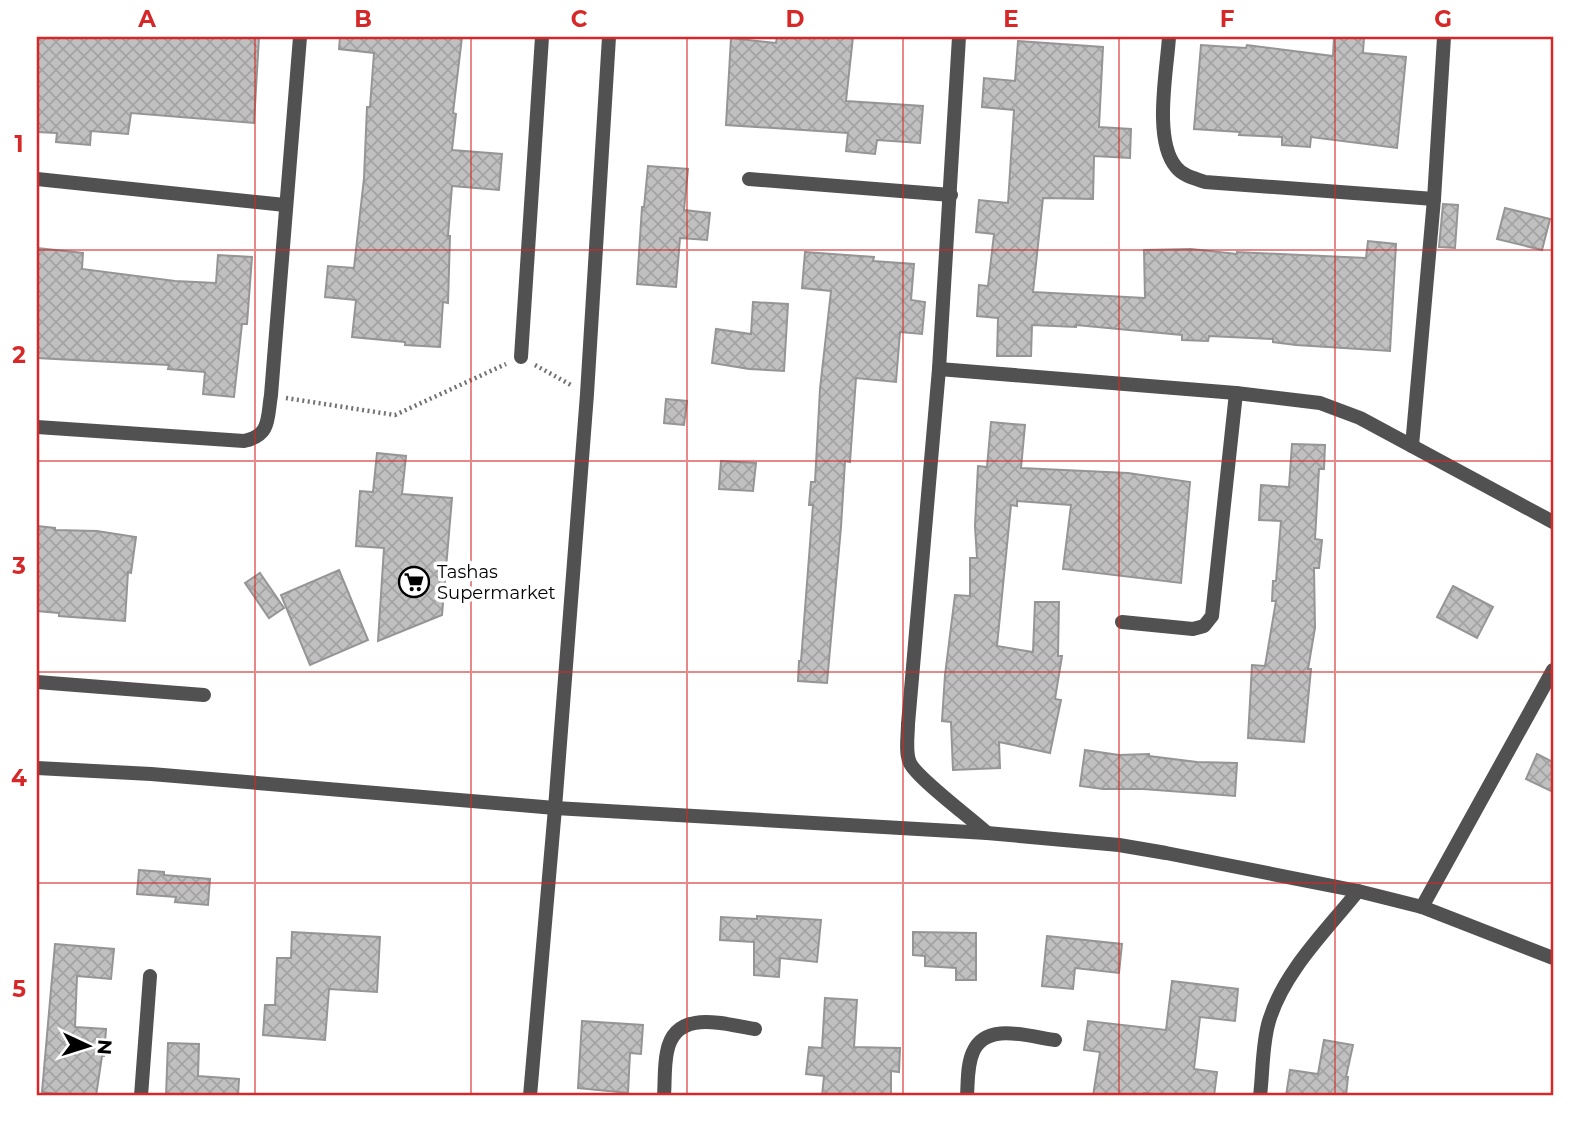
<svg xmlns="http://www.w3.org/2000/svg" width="1590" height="1133" font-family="Montserrat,sans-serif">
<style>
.building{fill:url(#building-cross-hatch);stroke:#959595;stroke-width:2}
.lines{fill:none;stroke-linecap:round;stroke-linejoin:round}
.path{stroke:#737373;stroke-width:4.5;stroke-dasharray:2 3.5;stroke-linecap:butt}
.minor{stroke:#515151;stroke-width:14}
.tertiary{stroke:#515151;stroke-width:14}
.grid{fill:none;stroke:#d62828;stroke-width:2;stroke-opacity:0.55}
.labels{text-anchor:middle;stroke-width:7;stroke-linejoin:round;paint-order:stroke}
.poi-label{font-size:18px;fill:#000;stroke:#fff;text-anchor:start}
.neatline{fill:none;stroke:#d62828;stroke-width:2.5}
.grid-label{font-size:23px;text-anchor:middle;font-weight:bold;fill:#d62828}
</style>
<defs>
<pattern id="building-cross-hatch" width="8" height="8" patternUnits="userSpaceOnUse" patternTransform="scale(1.75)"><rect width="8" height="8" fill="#c0c0c0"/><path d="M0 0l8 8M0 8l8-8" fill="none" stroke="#a3a3a3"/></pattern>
</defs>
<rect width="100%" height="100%" fill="#fff"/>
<!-- building -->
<g class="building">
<path d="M 37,37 L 259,37 L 254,123 L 131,113 L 128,134 L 91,131 L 90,145 L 56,142 L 57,133 L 37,132 Z"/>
<path d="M 340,37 L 462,37 L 453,113 L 456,114 L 452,150 L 502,154 L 499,190 L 452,186 L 448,236 L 450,236 L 448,303 L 443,302 L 440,347 L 405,345 L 405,342 L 352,337 L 356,300 L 325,297 L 328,266 L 354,268 L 364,178 L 367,107 L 370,107 L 374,53 L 339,49 Z"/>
<path d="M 777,37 L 853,37 L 846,101 L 923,106 L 920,143 L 877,140 L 875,154 L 846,151 L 848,133 L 726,125 L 731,38 L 776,43 Z"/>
<path d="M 1334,37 L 1364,37 L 1363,53 L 1406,57 L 1397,148 L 1311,137 L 1310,147 L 1282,145 L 1282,137 L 1239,135 L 1240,132 L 1194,129 L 1201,45 L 1246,48 L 1247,45 L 1333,56 Z"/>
<path d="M 1018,41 L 1103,47 L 1099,127 L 1131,129 L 1130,158 L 1094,156 L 1093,199 L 1043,198 L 1033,292 L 1145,298 L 1144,250 L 1191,249 L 1237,254 L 1237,252 L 1366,258 L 1368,241 L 1396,244 L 1390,351 L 1296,345 L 1273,342 L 1273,339 L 1209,336 L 1208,341 L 1182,340 L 1182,335 L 1076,325 L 1076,327 L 1032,325 L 1031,356 L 997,356 L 998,318 L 977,316 L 979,285 L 988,286 L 994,234 L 976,232 L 979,200 L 1008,203 L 1014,110 L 982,107 L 984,78 L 1015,81 Z"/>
<path d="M 648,166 L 688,169 L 684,210 L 710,213 L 707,240 L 680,238 L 676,287 L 637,284 L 642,207 L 644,207 Z"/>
<path d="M 1443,204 L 1458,205 L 1455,248 L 1439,247 Z"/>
<path d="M 1505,208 L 1550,219 L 1542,250 L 1497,239 Z"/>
<path d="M 37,248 L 83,253 L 82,269 L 175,281 L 216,283 L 218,255 L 252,257 L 247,324 L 242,324 L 234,397 L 203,394 L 205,372 L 168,369 L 169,365 L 37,358 Z"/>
<path d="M 805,252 L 874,257 L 873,261 L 914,264 L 911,300 L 925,302 L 922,334 L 900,332 L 896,382 L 856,378 L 850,462 L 845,461 L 841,527 L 827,683 L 798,681 L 799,661 L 801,661 L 813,505 L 809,505 L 811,482 L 815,482 L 820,389 L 831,291 L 802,288 Z"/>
<path d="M 753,302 L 788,304 L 784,371 L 749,369 L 712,363 L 716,329 L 751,334 Z"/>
<path d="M 666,399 L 687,401 L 684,425 L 664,423 Z"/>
<path d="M 991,422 L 1025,425 L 1021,468 L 1128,473 L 1190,482 L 1181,583 L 1063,569 L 1071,505 L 1017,501 L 1017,506 L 1011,505 L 997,646 L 1033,652 L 1035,602 L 1059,602 L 1058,656 L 1062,656 L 1055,699 L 1061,700 L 1050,753 L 999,742 L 1000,768 L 953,770 L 951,722 L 942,721 L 945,675 L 955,595 L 970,596 L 970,558 L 977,558 L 975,526 L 978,466 L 987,467 Z"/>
<path d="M 1292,444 L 1325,445 L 1324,469 L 1319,469 L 1315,539 L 1322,540 L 1319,568 L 1314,568 L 1315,628 L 1308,669 L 1311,669 L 1304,742 L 1248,738 L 1252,665 L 1265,666 L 1276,601 L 1272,601 L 1273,581 L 1276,581 L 1281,521 L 1259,520 L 1261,485 L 1289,487 Z"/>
<path d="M 377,453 L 406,456 L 402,494 L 452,498 L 442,615 L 378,641 L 384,548 L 356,546 L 360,491 L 373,492 Z"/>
<path d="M 721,461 L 756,463 L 753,491 L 719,489 Z"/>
<path d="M 37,526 L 55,528 L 55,530 L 97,531 L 136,537 L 131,573 L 128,572 L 125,621 L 59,616 L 59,613 L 37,611 Z"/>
<path d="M 339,570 L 368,640 L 310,665 L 281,595 Z"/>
<path d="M 260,573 L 284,608 L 269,618 L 245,583 Z"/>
<path d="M 1453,586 L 1493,607 L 1477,638 L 1437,617 Z"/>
<path d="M 1085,750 L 1119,755 L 1149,754 L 1149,756 L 1197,762 L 1237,763 L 1235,796 L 1143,789 L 1103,789 L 1080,786 Z"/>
<path d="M 1537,754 L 1553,762 L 1553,792 L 1526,779 Z"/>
<path d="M 139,870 L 164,872 L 164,875 L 210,879 L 208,905 L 175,902 L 176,897 L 137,894 Z"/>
<path d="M 757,916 L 821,920 L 817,962 L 780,958 L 779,977 L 754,975 L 754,942 L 720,940 L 721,917 L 757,919 Z"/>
<path d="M 292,932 L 380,937 L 377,992 L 329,989 L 325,1040 L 263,1035 L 265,1005 L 275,1005 L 277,958 L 291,958 Z"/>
<path d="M 913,932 L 976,933 L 976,980 L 956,980 L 956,968 L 925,966 L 925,956 L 913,955 Z"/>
<path d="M 1047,936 L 1122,944 L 1119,973 L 1075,968 L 1073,989 L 1042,986 Z"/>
<path d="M 55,944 L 114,949 L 111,979 L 77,976 L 75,1027 L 106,1029 L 104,1056 L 102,1056 L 96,1096 L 71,1096 L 42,1092 Z"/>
<path d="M 1172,981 L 1238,989 L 1235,1021 L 1200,1017 L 1194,1069 L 1217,1072 L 1214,1096 L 1173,1096 L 1144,1093 L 1144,1096 L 1093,1096 L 1100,1052 L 1084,1050 L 1088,1021 L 1166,1030 Z"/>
<path d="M 825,998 L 857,1000 L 854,1047 L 900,1048 L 899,1072 L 891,1071 L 891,1096 L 822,1096 L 824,1076 L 806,1074 L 809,1047 L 822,1048 Z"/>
<path d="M 582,1021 L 643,1025 L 641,1054 L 630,1053 L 628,1093 L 578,1088 Z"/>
<path d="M 1324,1040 L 1353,1045 L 1346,1077 L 1348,1077 L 1346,1096 L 1286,1096 L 1290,1070 L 1318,1074 Z"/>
<path d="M 168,1043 L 199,1044 L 198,1076 L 239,1079 L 238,1096 L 166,1096 Z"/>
</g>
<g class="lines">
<!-- path -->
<g class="path">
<path d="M 535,365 L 571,385"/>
<path d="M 286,398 L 395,415 L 506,364"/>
</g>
<!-- minor -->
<g class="minor">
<path d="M 959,37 L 939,369 L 908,724 C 908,735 905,753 910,763 C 917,778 972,819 987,833"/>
<path d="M 1169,37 C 1167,70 1153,140 1176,167 C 1183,176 1194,178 1205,182 L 1434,199"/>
<path d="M 37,179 L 285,205"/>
<path d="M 749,179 L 951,195"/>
<path d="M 521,357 L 542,37"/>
<path d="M 939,369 L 1236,393 L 1320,403 L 1360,418 L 1553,522"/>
<path d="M 37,427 L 244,441 C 271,435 267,419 271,395 L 300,37"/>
<path d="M 1412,446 L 1434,199 L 1444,37"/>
<path d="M 1122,622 L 1193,629 L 1204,626 L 1212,616 L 1236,393"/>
<path d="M 37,682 L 204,695"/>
<path d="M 555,808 L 587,394 L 609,37"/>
<path d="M 1422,907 L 1553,670"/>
<path d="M 141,1096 L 150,976"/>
<path d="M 664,1096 C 665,1082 664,1066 667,1052 C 675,1008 723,1024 755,1029"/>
<path d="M 967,1096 C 968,1082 967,1065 973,1052 C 986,1021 1030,1037 1055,1040"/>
<path d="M 1260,1096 C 1263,1072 1262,1044 1269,1021 C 1284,971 1327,930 1358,891"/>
</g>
<!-- tertiary -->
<g class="tertiary">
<path d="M 37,768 L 151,774 L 555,808 L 987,833 L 1119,845 L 1166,853 L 1358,891 L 1422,907 L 1553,958"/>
<path d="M 530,1096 L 555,808"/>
</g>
</g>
<!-- grid -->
<path class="grid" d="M 255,37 L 255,1096M 471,37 L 471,1096M 687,37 L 687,1096M 903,37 L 903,1096M 1119,37 L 1119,1096M 1335,37 L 1335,1096M 37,250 L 1553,250M 37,461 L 1553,461M 37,672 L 1553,672M 37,883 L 1553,883"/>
<!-- icons -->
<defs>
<g id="supermarket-ring" transform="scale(1.575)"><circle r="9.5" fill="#fff" stroke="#000" stroke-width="1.5"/><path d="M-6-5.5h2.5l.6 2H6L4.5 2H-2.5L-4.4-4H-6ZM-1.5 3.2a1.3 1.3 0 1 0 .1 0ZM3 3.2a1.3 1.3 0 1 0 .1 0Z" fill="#000"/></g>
</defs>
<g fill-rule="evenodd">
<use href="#supermarket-ring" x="414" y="582"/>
</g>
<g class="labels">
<!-- poi labels -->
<g class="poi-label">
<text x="437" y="578">Tashas<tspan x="437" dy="21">Supermarket</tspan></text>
</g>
</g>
<!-- border -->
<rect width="1590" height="1133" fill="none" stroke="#ffffff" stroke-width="77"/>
<!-- north arrow -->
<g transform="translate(88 1046) rotate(94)" stroke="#ffffff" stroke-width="5" paint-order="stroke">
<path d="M0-5L12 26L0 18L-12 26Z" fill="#000000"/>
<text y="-10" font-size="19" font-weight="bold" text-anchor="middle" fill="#000000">N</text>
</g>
<rect x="38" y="38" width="1514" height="1056" class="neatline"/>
<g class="grid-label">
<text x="147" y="27">A</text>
<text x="363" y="27">B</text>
<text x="579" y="27">C</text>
<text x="795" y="27">D</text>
<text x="1011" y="27">E</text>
<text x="1227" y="27">F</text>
<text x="1443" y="27">G</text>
<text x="19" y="152">1</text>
<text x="19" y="363">2</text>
<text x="19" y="574">3</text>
<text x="19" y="786">4</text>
<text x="19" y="997">5</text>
</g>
</svg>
